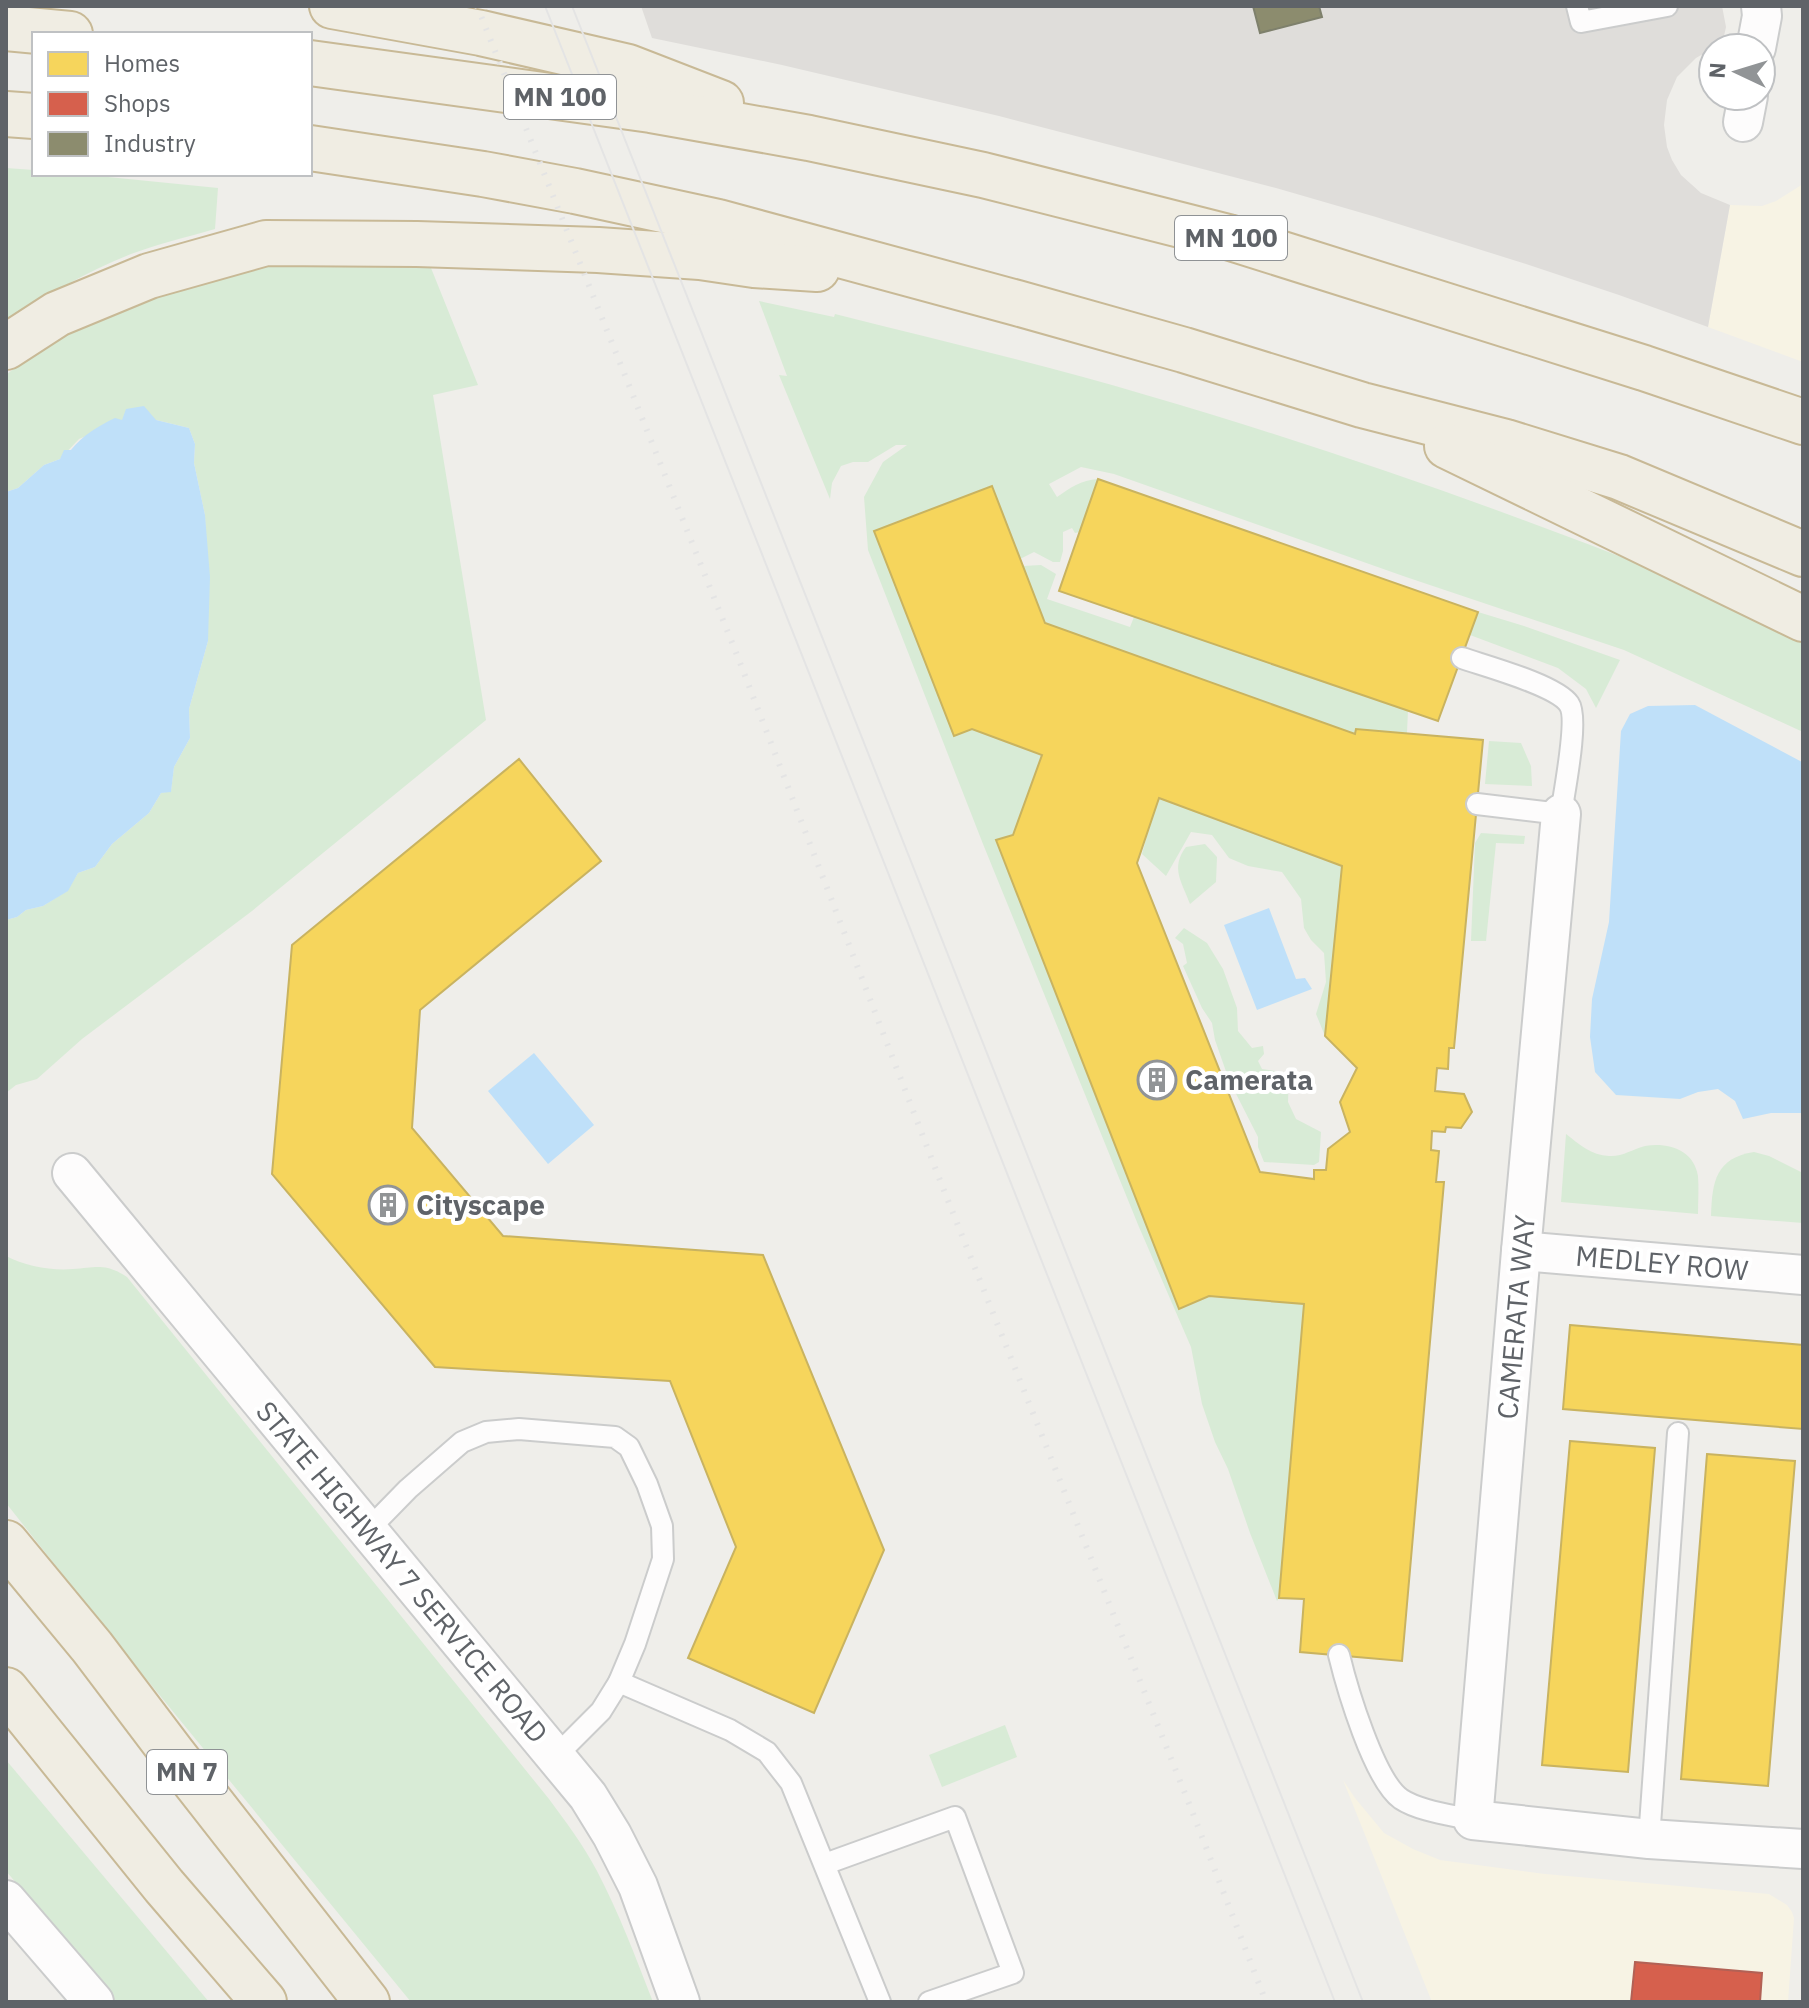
<svg xmlns="http://www.w3.org/2000/svg" width="1809" height="2008" font-family="'IBM Plex Sans',sans-serif">
<style>
.commercial{fill:#f7f3e4}
.industrial{fill:#dfddda}
.green{fill:#d8ebd6}
.water{fill:#bfe0f9}
.homes{fill:#f6d55c;stroke:#c9b360;stroke-width:2;fill-rule:evenodd}
.shops{fill:#d6604d;stroke:#b26155;stroke-width:2}
.industry{fill:#8c8c6e;stroke:#7e806c;stroke-width:2}
.lines{fill:none;stroke-linecap:round;stroke-linejoin:round}
.lane-casing{stroke:#cbcccc;stroke-width:24}
.street-casing{stroke:#cbcccc;stroke-width:42}
.highway-casing{stroke:#c8b996;stroke-width:48}
.lane{stroke:#fdfcfc;stroke-width:20}
.street{stroke:#fdfcfc;stroke-width:38}
.highway{stroke:#f0ede3;stroke-width:44}
.tram{stroke:#e4e4e4;stroke-width:2}
.rail{stroke:#e4e4e4;stroke-width:6;stroke-dasharray:2 10;stroke-linecap:butt}
.labels{text-anchor:middle;stroke-width:8;stroke-linejoin:round;paint-order:stroke}
.shield{fill:#fff;stroke:#8f9295;stroke-width:2}
.shield-label{font-size:26px;font-weight:bold;fill:#5f6368}
.poi-label{font-size:28px;font-weight:bold;fill:#5f6368;stroke:#fff;text-anchor:start}
.street-label{font-size:28px;fill:#5f6368;stroke:#fff}
</style>
<rect width="100%" height="100%" fill="#efeeea"/>
<!-- commercial -->
<g class="commercial">
<path d="M 1803,184 L 1803,362 L 1708,327 L 1730,205 L 1762,206 L 1776,201 Z"/>
<path d="M 1343,1780 L 1355,1798 L 1384,1833 L 1413,1849 L 1440,1860 L 1545,1874 L 1769,1894 L 1787,1905 L 1792,1912 L 1794,1918 L 1788,2002 L 1432,2002 Z"/>
</g>
<!-- industrial -->
<path class="industrial" d="M 641,6 L 1722,6 L 1726,27 L 1724,36 L 1720,44 L 1696,58 L 1677,77 L 1667,100 L 1664,125 L 1667,147 L 1672,160 L 1681,175 L 1701,193 L 1730,205 L 1708,327 L 1619,295 L 1526,264 L 1376,217 L 1276,188 L 999,116 L 782,65 L 652,38 Z"/>
<!-- green -->
<g class="green">
<path d="M 6,168 L 34,170 L 34,174 L 78,174 L 218,188 L 215,229 C 187,237 158,244 131,254 C 86,272 45,295 6,324 Z"/>
<path d="M 427,258 L 478,385 L 433,395 L 486,720 L 252,911 L 82,1039 L 37,1079 L 16,1085 L 6,1093 L 6,920 L 17,917 L 26,910 L 43,906 L 67,891 L 78,873 L 95,867 L 112,844 L 149,813 L 161,793 L 171,791 L 174,767 L 190,738 L 189,709 L 208,641 L 205,515 L 194,463 L 195,444 L 189,428 L 156,420 L 122,421 L 79,439 L 60,459 L 44,465 L 18,488 L 6,492 L 6,375 L 33,353 L 78,323 L 250,262 Z"/>
<path d="M 759,301 L 834,317 L 835,314 C 939,340 1044,365 1146,395 C 1370,460 1588,541 1803,629 L 1803,732 L 1624,650 L 1406,577 L 1114,474 L 1081,467 L 1049,484 L 1057,497 C 1070,488 1081,480 1098,479 L 1080,532 L 1075,533 L 1072,528 L 1063,532 L 1063,551 L 1060,562 L 1053,562 L 1034,552 L 1020,559 L 874,531 L 954,736 L 972,729 L 1042,755 L 1013,835 L 996,841 L 1178,1308 L 1209,1296 L 1304,1304 L 1279,1598 L 1277,1601 L 1250,1533 L 1228,1469 L 1215,1442 L 1202,1404 L 1191,1347 L 1139,1227 L 983,844 L 868,550 L 864,497 L 883,462 L 907,445 L 896,445 L 868,462 L 853,462 L 841,466 L 832,483 L 830,499 L 779,375 L 787,376 Z"/>
<path d="M 1041,565 L 1056,574 L 1047,599 L 1130,627 L 1134,617 L 1408,710 L 1407,733 L 1356,729 L 1355,734 L 1045,623 L 1023,566 Z"/>
<path d="M 1478,612 L 1524,626 L 1620,660 L 1596,708 L 1586,689 L 1558,668 L 1470,635 Z"/>
<path d="M 1489,741 L 1521,743 L 1531,766 L 1532,786 L 1485,784 Z"/>
<path d="M 1159,798 L 1342,866 L 1325,1036 L 1316,1014 L 1326,982 L 1324,953 L 1311,940 L 1304,928 L 1301,899 L 1282,872 L 1248,866 L 1229,858 L 1212,835 L 1191,832 L 1166,876 L 1142,854 L 1149,827 Z"/>
<path d="M 1481,833 L 1525,836 L 1524,844 L 1496,843 L 1486,941 L 1471,941 L 1475,843 Z"/>
<path d="M 1205,844 L 1217,857 L 1216,882 L 1190,904 C 1182,882 1170,868 1186,847 Z"/>
<path d="M 1184,928 L 1207,943 L 1223,969 L 1237,1008 L 1238,1031 L 1252,1048 L 1263,1046 L 1264,1054 L 1258,1061 L 1262,1069 L 1289,1073 L 1288,1102 L 1296,1119 L 1321,1132 L 1319,1162 L 1314,1165 L 1264,1162 L 1258,1147 L 1258,1137 L 1229,1080 L 1215,1040 L 1212,1023 L 1202,1008 L 1183,966 L 1187,963 L 1183,944 L 1175,938 Z"/>
<path d="M 1566,1134 C 1580,1145 1591,1155 1609,1156 C 1622,1157 1633,1149 1645,1146 C 1668,1142 1694,1150 1698,1176 C 1699,1188 1698,1202 1698,1214 L 1561,1202 Z"/>
<path d="M 1754,1152 L 1769,1156 L 1803,1173 L 1803,1223 L 1711,1216 C 1712,1181 1716,1158 1754,1152 Z"/>
<path d="M 6,1256 C 25,1266 52,1271 73,1269 C 97,1267 106,1263 127,1277 L 549,1799 C 566,1822 584,1846 597,1871 C 619,1913 636,1958 653,2002 L 411,2002 L 116,1642 L 6,1503 Z"/>
<path d="M 1005,1725 L 1017,1757 L 942,1787 L 929,1755 Z"/>
<path d="M 6,1760 L 209,2002 L 117,2002 L 6,1871 Z"/>
</g>
<!-- water -->
<g class="water">
<path d="M 144,406 L 156,420 L 189,428 L 195,444 L 194,463 L 205,515 L 210,577 L 208,641 L 189,709 L 190,738 L 174,767 L 171,792 L 161,793 L 149,813 L 112,844 L 95,867 L 78,873 L 68,891 L 43,906 L 26,910 L 17,917 L 6,920 L 6,492 L 18,488 L 44,465 L 60,459 L 64,450 L 71,450 C 82,436 98,426 115,418 L 122,420 L 126,409 Z"/>
<path d="M 1695,705 L 1802,762 L 1803,764 L 1803,1113 L 1771,1113 L 1743,1119 L 1735,1101 L 1718,1089 L 1698,1092 L 1680,1099 L 1616,1095 L 1595,1072 L 1590,1037 L 1592,999 L 1609,922 L 1621,731 L 1630,714 L 1648,706 Z"/>
<path d="M 1269,908 L 1296,979 L 1305,978 L 1312,989 L 1257,1010 L 1224,925 Z"/>
<path d="M 534,1053 L 594,1125 L 548,1164 L 488,1091 Z"/>
</g>
<!-- homes -->
<g class="homes">
<path d="M 1098,479 L 1478,612 L 1438,721 L 1059,591 Z"/>
<path d="M 992,486 L 1045,623 L 1355,734 L 1356,729 L 1483,740 L 1454,1048 L 1449,1048 L 1448,1069 L 1437,1068 L 1435,1091 L 1464,1094 L 1472,1112 L 1461,1128 L 1446,1127 L 1445,1132 L 1432,1131 L 1431,1150 L 1439,1151 L 1436,1182 L 1444,1182 L 1402,1661 L 1300,1652 L 1304,1599 L 1279,1598 L 1304,1304 L 1209,1296 L 1179,1309 L 996,840 L 1013,835 L 1042,755 L 972,729 L 954,736 L 874,531 ZM 1159,798 L 1342,866 L 1325,1036 L 1357,1068 L 1340,1102 L 1350,1132 L 1328,1149 L 1326,1170 L 1314,1170 L 1314,1179 L 1260,1172 L 1137,863 Z"/>
<path d="M 519,759 L 601,861 L 420,1010 L 412,1128 L 503,1236 L 763,1255 L 884,1550 L 814,1713 L 688,1658 L 736,1547 L 670,1381 L 435,1367 L 272,1174 L 292,945 Z"/>
<path d="M 1570,1325 L 1803,1345 L 1803,1429 L 1563,1409 Z"/>
<path d="M 1570,1441 L 1655,1448 L 1628,1772 L 1542,1765 Z"/>
<path d="M 1707,1454 L 1795,1461 L 1768,1786 L 1681,1779 Z"/>
</g>
<!-- shops -->
<path class="shops" d="M 1635,1962 L 1762,1973 L 1760,2002 L 1631,2002 Z"/>
<!-- industry -->
<path class="industry" d="M 1253,6 L 1319,6 L 1322,17 L 1260,33 Z"/>
<g class="lines">
<!-- lane casing -->
<g class="lane-casing">
<g id="lane">
<path d="M 1577,6 L 1581,22 L 1667,6"/>
<path d="M 1462,658 C 1485,666 1556,685 1569,704 C 1579,718 1564,793 1561,814 L 1477,804"/>
<path d="M 368,1530 L 408,1489 L 462,1442 L 486,1432 L 519,1429 L 615,1437 L 629,1447 L 647,1484 L 662,1526 L 663,1559 L 635,1644 L 619,1682 L 601,1711 L 555,1757"/>
<path d="M 1339,1655 C 1347,1688 1374,1780 1401,1799 C 1419,1811 1452,1815 1473,1820"/>
<path d="M 619,1682 L 730,1730 L 767,1752 L 791,1783 L 880,2002"/>
<path d="M 1649,1839 L 1678,1433"/>
<path d="M 825,1864 L 955,1817 L 1013,1973 L 929,2002"/>
</g>
</g>
<!-- street casing -->
<g class="street-casing">
<g id="street">
<path d="M 1756,48 L 1762,16 L 1761,6"/>
<path d="M 1743,122 L 1748,96"/>
<path d="M 1561,814 L 1521,1251 L 1473,1820 L 1649,1839 L 1803,1849"/>
<path d="M 72,1173 L 588,1796 L 612,1835 L 638,1886 L 680,2002"/>
<path d="M 1521,1251 L 1803,1275"/>
<path d="M 6,1900 L 94,2002"/>
</g>
</g>
<!-- highway casing -->
<g class="highway-casing">
<g id="highway">
<path d="M 332,6 L 481,33 L 628,67 L 721,103"/>
<path d="M 6,28 L 70,34"/>
<path d="M 310,63 L 651,110 L 809,138 L 983,175 L 1228,237 L 1644,368 L 1803,422"/>
<path d="M 6,114 L 34,116"/>
<path d="M 310,148 L 483,174 L 575,191 L 718,222 L 1017,303 L 1184,350 L 1362,405 L 1506,442 L 1619,477 L 1803,554"/>
<path d="M 6,347 L 57,314 L 149,276 L 266,243 L 417,244 L 598,250 L 700,257 L 754,265 L 817,269"/>
<path d="M 1447,446 L 1803,619"/>
<path d="M 6,1543 L 92,1647 L 173,1754 L 367,2002"/>
<path d="M 6,1690 L 164,1886 L 264,2002"/>
</g>
</g>
<!-- lane -->
<use href="#lane" class="lane"/>
<!-- street -->
<use href="#street" class="street"/>
<!-- highway -->
<use href="#highway" class="highway"/>
<!-- tram -->
<g class="tram">
<path d="M 545,6 L 1335,2002"/>
<path d="M 572,6 L 1363,2002"/>
</g>
<!-- rail -->
<path class="rail" d="M 477,6 L 737,655 L 941,1183 L 1190,1806 L 1266,2002"/>
</g>
<!-- icons -->
<defs>
<g id="building-ring" transform="scale(2)"><circle r="9.5" fill="#fff" stroke="#919496" stroke-width="1.5"/><path d="M-4-6H4V6H1V3H-1V6H-4ZM-2.5-4.3h1.7v1.8h-1.7ZM.8-4.3h1.7v1.8H.8ZM-2.5-1h1.7V.8h-1.7ZM.8-1h1.7V.8H.8Z" fill="#919496"/></g>
</defs>
<g fill-rule="evenodd">
<use href="#building-ring" x="1157" y="1080"/>
<use href="#building-ring" x="388" y="1205"/>
</g>
<g class="labels">
<!-- shield labels -->
<g class="shield">
<rect x="504" y="75" width="112" height="44" rx="6"/>
<rect x="1175" y="216" width="112" height="44" rx="6"/>
<rect x="147" y="1750" width="80" height="44" rx="6"/>
</g>
<g class="shield-label">
<text x="560" y="106">MN 100</text>
<text x="1231" y="247">MN 100</text>
<text x="187" y="1781">MN 7</text>
</g>
<!-- poi labels -->
<g class="poi-label">
<text x="1185" y="1090">Camerata</text>
<text x="416" y="1215">Cityscape</text>
</g>
<!-- street labels -->
<g class="street-label">
<text transform="translate(1662 1263) rotate(5)" y="10">MEDLEY ROW</text>
<text transform="translate(1516 1317) rotate(-85)" y="10">CAMERATA WAY</text>
<text transform="translate(402 1572) rotate(50)" y="10">STATE HIGHWAY 7 SERVICE ROAD</text>
</g>
</g>
<!-- border -->
<rect width="1809" height="2008" fill="none" stroke="#5f6368" stroke-width="16"/>
<!-- legend -->
<rect x="32" y="32" width="280" height="144" fill="#ffffff" stroke="#bfc1c3" stroke-width="2"/>
<rect x="48" y="52" width="40" height="24" fill="#f6d55c" stroke="#bfc1c3" stroke-width="2"/>
<text x="104" y="72" font-size="24" fill="#5f6368">Homes</text>
<rect x="48" y="92" width="40" height="24" fill="#d6604d" stroke="#bfc1c3" stroke-width="2"/>
<text x="104" y="112" font-size="24" fill="#5f6368">Shops</text>
<rect x="48" y="132" width="40" height="24" fill="#8c8c6e" stroke="#bfc1c3" stroke-width="2"/>
<text x="104" y="152" font-size="24" fill="#5f6368">Industry</text>
<!-- north arrow -->
<g transform="translate(1737 72) rotate(274)"><circle r="38" fill="#ffffff" stroke="#bfc1c3" stroke-width="2"/>
<path d="M0-6L14 30L0 20L-14 30Z" fill="#919496"/>
<text y="-12" font-size="22" font-weight="bold" text-anchor="middle" fill="#5f6368">N</text>
</g>
</svg>
